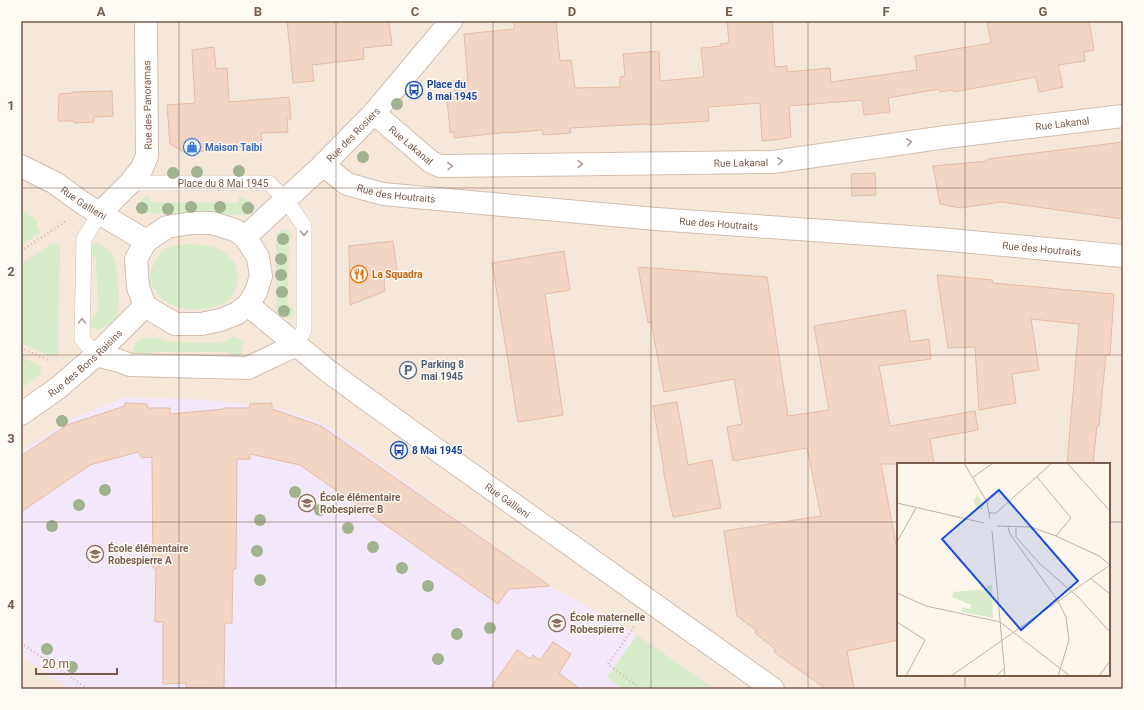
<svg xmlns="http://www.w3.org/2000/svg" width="1144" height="710" font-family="Roboto,sans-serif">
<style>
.residential{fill:#f5e8da;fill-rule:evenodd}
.education{fill:#f3e8fa}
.green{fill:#d8ecc9}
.building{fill:#f3d5c3;stroke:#e6bba3}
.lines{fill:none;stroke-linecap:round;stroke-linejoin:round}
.service-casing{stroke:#d1beb0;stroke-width:16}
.pedestrian-casing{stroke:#d1beb0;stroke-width:24}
.minor-casing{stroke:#d1beb0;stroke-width:24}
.path{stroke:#d9b8a5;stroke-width:2.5;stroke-dasharray:1 3;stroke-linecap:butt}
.service{stroke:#fff;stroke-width:15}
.pedestrian{stroke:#fff;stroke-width:22}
.minor{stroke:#fff;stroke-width:22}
.tree{fill:#a0b28e}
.oneway{stroke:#af9d94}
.grid{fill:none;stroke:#7a5c4d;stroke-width:1;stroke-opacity:0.55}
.labels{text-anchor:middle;stroke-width:3;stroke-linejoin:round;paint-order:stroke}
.transit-label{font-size:10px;font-weight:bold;fill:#164399;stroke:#fffaf3;text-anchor:start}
.street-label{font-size:10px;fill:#7a5c4d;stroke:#fffaf3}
.shop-label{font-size:10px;font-weight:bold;fill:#366cbe;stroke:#fffaf3;text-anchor:start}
.food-label{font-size:10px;font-weight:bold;fill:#c56008;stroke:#fffaf3;text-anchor:start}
.service-label{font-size:10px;font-weight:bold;fill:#4e5e75;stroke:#fffaf3;text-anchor:start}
.education-label{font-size:10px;font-weight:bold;fill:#785e54;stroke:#fffaf3;text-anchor:start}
.inset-road{fill:none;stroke:#c5b3a7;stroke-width:1}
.view{fill:#1d4ed8;fill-opacity:0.15;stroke:#1d4ed8;stroke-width:2}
.inset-edge{fill:none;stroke:#7a5c4d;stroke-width:2}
.neatline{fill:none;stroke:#7a5c4d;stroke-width:1.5}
.grid-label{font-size:13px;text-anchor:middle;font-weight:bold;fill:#7a5c4d}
</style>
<rect width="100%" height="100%" fill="#fdf6ec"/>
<!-- residential -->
<path class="residential" d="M 21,21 L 1123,21 L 1123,689 L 21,689 ZM 898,464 L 1109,464 L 1109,675 L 898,675 Z"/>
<!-- education -->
<path class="education" d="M 123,398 L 197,399 L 281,409 L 325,424 L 544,582 L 637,635 L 607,677 L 622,689 L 70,689 L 21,656 L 21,452 L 73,418 Z"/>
<!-- green -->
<g class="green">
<path d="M 148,196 L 151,202 L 238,203 L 239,196 L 252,202 L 255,209 L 249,215 L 141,213 L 137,210 L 138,203 L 144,197 Z"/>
<path d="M 21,209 L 37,220 L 37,228 L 42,232 L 21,245 Z"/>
<path d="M 282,230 L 289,230 L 292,236 L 289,242 L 288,307 L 294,308 L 294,315 L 290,318 L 276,317 L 276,235 Z"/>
<path d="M 53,243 L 60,246 L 58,355 L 50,356 L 21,343 L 21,263 Z"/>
<path d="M 97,243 C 116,250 117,266 118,283 C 119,300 123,318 105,328 C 98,331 95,330 89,325 L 91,320 L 98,309 L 96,259 L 91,254 L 93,245 Z"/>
<path d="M 190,244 C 199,245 215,246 223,251 C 226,254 233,260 235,264 C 241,277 237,297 223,304 C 201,313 168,313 155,290 C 153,288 151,285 150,282 C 148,276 152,268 155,262 C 158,256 162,249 169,247 C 176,245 184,245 190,244 Z"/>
<path d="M 234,336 L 244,341 L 241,354 L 235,357 L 228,352 L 151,352 L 143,361 L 134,355 L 133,347 L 140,339 L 154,337 L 168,342 L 220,343 Z"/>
<path d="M 21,357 L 41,366 L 41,374 L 21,389 Z"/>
<path d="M 637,635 L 715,689 L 622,689 L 607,677 Z"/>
</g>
<!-- building -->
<g class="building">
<path d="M 287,21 L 389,21 L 392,45 L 363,48 L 364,59 L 312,65 L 314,81 L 293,83 Z"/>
<path d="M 514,21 L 556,21 L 560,61 L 571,60 L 575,88 L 620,87 L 620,77 L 625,76 L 623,54 L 659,51 L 660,81 L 704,77 L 701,48 L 721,46 L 720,44 L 729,43 L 727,21 L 772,21 L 775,67 L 787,66 L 787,72 L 830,68 L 831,82 L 917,70 L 915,56 L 991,43 L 987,21 L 1089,21 L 1094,50 L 1084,52 L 1085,61 L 1058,65 L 1063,87 L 1039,92 L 1036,77 L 954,92 L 953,90 L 940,92 L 939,89 L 888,98 L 890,112 L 864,115 L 862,100 L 789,106 L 791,137 L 781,139 L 762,141 L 760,103 L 708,107 L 709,121 L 649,125 L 648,124 L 570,128 L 571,133 L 543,135 L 542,130 L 509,133 L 509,132 L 454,138 L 454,132 L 450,133 L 447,97 L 455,96 L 454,81 L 468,81 L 464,34 L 514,29 Z"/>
<path d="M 214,47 L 216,69 L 227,68 L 229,102 L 289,97 L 291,119 L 287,119 L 288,132 L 261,133 L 262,145 L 185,153 L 170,144 L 167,105 L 195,103 L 192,50 Z"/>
<path d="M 112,91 L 113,116 L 94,117 L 94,122 L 74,123 L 74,121 L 58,121 L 59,94 L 72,93 L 72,92 Z"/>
<path d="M 1123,142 L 1123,219 L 1001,202 L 960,208 L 940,204 L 933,166 L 988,161 L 988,159 Z"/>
<path d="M 875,173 L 876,195 L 852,196 L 851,174 Z"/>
<path d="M 393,241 L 398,277 L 384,278 L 385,291 L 350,305 L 349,246 Z"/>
<path d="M 564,251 L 570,290 L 545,294 L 563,415 L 518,422 L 492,263 Z"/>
<path d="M 638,267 L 767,277 L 788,416 L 829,410 L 814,326 L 905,310 L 910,342 L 929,339 L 931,359 L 879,366 L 890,426 L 975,411 L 978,430 L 930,439 L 934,464 L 881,464 L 898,555 L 898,640 L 847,651 L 854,689 L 826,689 L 774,652 L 775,649 L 755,633 L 756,630 L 737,616 L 724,531 L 821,516 L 807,448 L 733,461 L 727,427 L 742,424 L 734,379 L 664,392 L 651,322 L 648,323 Z"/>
<path d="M 937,275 L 992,280 L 993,283 L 1114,294 L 1110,355 L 1106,355 L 1099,426 L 1097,426 L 1093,464 L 1067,464 L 1079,324 L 1031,319 L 1039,370 L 1012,374 L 1016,403 L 979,410 L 975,347 L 948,348 Z"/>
<path d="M 677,402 L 688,465 L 712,460 L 721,508 L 673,517 L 663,469 L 664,469 L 653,406 Z"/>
<path d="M 125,403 L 147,404 L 148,408 L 170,408 L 170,414 L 224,409 L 224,408 L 249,408 L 250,404 L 272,403 L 272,409 L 321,426 L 550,586 L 509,589 L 498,604 L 300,465 L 250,454 L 250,459 L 237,459 L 236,569 L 233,569 L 232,623 L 225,623 L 224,687 L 186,688 L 186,683 L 163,684 L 163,622 L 155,622 L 156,568 L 153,568 L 152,457 L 142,458 L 138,452 L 90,465 L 21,512 L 21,456 L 67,425 L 125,406 Z"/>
<path d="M 553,642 L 571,654 L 559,673 L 580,689 L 490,689 L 517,650 L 531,659 L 533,655 L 540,660 Z"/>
</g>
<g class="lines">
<!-- service casing -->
<g class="service-casing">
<g id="service">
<path id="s1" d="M 130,183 L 269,183 L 286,200 L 304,226 L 304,330 L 296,345"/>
<path d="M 96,355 L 82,339 L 84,239 L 99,214"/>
</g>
</g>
<!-- pedestrian casing -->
<g class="pedestrian-casing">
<path id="pedestrian" d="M 96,355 L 120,361 L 130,365 L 248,368 L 296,345"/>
</g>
<!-- minor casing -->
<g class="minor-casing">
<g id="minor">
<path id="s2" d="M 374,113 L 431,162 L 440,166 L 773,162 L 946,137 L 1123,116"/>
<path id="s3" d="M 323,165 L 347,184 L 383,194 L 656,219 L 939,239 L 1123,256"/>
<path id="s4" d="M 21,166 L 55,183 L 84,204 L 146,241"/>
<path d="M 99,214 L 130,183 L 142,168 L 147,156 L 146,21"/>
<path d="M 192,223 L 212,223 L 235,230 L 245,237 L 258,257 L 261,276 L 256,292 L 248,305 L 236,314 L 220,320 L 201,324 L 175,324 L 145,306 L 138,287 L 136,259 L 146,241 L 167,227 Z"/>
<path id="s5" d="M 245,237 L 323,165 L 374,113 L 451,21"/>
<path id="s6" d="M 248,305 L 328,371 L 416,435 L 773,689"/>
<path id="s7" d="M 21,414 L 58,388 L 96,355 L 145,306"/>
</g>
</g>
<!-- path -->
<g class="path">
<path d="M 21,251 L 66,221"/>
<path d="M 21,348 L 50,361"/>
<path d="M 634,627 L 608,664 L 637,686 L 635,689"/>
<path d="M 21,643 L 88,689"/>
</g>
<!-- service -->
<use href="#service" class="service"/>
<!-- pedestrian -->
<use href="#pedestrian" class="pedestrian"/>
<!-- minor -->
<use href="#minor" class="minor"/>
</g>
<!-- trees -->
<g class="tree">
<circle cx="397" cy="104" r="6"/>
<circle cx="363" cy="157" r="6"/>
<circle cx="239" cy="171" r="6"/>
<circle cx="197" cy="172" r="6"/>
<circle cx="173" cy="173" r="6"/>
<circle cx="191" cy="207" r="6"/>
<circle cx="220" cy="207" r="6"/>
<circle cx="142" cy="208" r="6"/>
<circle cx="248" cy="208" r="6"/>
<circle cx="168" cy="209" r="6"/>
<circle cx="283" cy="239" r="6"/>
<circle cx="281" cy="259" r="6"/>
<circle cx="281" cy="275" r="6"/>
<circle cx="282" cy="292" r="6"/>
<circle cx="284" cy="311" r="6"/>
<circle cx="62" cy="421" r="6"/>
<circle cx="105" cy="490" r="6"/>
<circle cx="295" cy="492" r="6"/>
<circle cx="79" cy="505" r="6"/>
<circle cx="320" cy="510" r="6"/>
<circle cx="260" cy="520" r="6"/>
<circle cx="52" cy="526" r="6"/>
<circle cx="348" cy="528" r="6"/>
<circle cx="373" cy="547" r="6"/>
<circle cx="257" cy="551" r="6"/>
<circle cx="402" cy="568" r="6"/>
<circle cx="260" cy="580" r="6"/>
<circle cx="428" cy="586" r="6"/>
<circle cx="490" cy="628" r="6"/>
<circle cx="457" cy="634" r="6"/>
<circle cx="47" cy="649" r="6"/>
<circle cx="438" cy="659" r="6"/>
<circle cx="72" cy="667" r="6"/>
</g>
<!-- one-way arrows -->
<defs><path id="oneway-chevron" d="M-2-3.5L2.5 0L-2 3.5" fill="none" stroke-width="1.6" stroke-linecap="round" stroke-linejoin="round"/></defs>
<g class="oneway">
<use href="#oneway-chevron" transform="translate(909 142) rotate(-8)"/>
<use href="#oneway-chevron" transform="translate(780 161) rotate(-8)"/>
<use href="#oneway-chevron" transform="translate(580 164) rotate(-1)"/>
<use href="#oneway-chevron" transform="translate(450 166) rotate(-1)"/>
<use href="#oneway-chevron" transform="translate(304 233) rotate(90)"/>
<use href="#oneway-chevron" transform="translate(82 321) rotate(-89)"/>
</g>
<!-- grid -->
<path class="grid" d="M 179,21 L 179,689M 336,21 L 336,689M 493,21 L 493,689M 651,21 L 651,689M 808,21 L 808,689M 965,21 L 965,464M 21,188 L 1123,188M 21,355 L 1123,355M 21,522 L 898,522M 1109,522 L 1123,522M 965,675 L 965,689"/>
<!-- icons -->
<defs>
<g id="bus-ring" transform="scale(0.9)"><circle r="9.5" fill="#fffaf3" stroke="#1a4fb4" stroke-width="1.5"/><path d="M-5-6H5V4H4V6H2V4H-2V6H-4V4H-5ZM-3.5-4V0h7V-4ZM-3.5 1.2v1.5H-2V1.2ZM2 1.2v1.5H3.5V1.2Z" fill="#1a4fb4"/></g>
<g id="shop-ring" transform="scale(0.9)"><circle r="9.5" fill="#fffaf3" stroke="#3f7fe0" stroke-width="1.5"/><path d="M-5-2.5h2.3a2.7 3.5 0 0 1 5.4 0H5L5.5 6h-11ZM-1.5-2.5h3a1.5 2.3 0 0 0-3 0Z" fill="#3f7fe0"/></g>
<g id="restaurant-ring" transform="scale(0.9)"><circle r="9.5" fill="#fffaf3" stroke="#e8710a" stroke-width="1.5"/><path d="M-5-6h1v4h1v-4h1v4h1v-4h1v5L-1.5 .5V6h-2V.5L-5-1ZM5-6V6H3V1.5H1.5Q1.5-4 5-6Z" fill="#e8710a"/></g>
<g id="parking-ring" transform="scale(0.9)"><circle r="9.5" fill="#fffaf3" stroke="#5c6f8a" stroke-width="1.5"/><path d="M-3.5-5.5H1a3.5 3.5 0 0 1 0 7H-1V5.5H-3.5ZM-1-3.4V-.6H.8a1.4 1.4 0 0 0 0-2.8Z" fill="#5c6f8a"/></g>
<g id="school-ring" transform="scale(0.9)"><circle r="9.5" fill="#fffaf3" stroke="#8d6e63" stroke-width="1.5"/><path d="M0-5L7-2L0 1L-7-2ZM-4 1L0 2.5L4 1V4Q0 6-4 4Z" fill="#8d6e63"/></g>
</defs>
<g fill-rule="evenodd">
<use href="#bus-ring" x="414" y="90"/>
<use href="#shop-ring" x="192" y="147"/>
<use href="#restaurant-ring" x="359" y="274"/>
<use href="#parking-ring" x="408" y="370"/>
<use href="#bus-ring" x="399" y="450"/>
<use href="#school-ring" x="307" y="503"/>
<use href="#school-ring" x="95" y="554"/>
<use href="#school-ring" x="557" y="623"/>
</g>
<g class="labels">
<!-- transit labels -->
<g class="transit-label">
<text x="427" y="88">Place du<tspan x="427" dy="12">8 mai 1945</tspan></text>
<text x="412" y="454">8 Mai 1945</text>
</g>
<!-- street labels -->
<g class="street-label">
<text transform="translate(147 105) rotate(-91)" y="4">Rue des Panoramas</text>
<text dy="4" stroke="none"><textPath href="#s2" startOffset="710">Rue Lakanal</textPath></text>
<text dy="4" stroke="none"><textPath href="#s5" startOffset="149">Rue des Rosiers</textPath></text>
<text dy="4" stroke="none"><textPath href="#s2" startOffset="49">Rue Lakanal</textPath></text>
<text dy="4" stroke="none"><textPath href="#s2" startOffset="386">Rue Lakanal</textPath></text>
<text dy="4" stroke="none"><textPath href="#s1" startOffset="93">Place du 8 Mai 1945</textPath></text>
<text dy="4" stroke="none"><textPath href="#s3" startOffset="81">Rue des Houtraits</textPath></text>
<text dy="4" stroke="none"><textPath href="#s4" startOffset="73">Rue Gallieni</textPath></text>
<text dy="4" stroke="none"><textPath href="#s3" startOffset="405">Rue des Houtraits</textPath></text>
<text dy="4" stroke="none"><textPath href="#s3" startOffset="729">Rue des Houtraits</textPath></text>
<text dy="4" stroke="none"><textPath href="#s7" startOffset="82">Rue des Bons Raisins</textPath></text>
<text dy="4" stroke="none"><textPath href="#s6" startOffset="325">Rue Gallieni</textPath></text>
</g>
<!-- shop labels -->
<g class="shop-label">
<text x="205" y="151">Maison Talbi</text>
</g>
<!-- food labels -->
<g class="food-label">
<text x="372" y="278">La Squadra</text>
</g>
<!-- service labels -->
<g class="service-label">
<text x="421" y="368">Parking 8<tspan x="421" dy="12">mai 1945</tspan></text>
</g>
<!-- education labels -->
<g class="education-label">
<text x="320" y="501">École élémentaire<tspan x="320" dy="12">Robespierre B</tspan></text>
<text x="108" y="552">École élémentaire<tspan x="108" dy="12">Robespierre A</tspan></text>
<text x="570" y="621">École maternelle<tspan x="570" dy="12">Robespierre</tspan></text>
</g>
</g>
<!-- overview -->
<g transform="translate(897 463)">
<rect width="213" height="213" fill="#fdf6ec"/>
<path d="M 80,31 L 86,42 L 86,47 L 79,44 L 77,38 ZM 90,122 L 95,122 L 96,155 L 65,149 L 65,144 L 73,146 L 74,142 L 55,134 L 56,129 L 90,126 Z" fill="#d8ecc9"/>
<path class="inset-road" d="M 67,0 L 90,39 L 93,56M 170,0 L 213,48M 140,14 L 174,55 L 159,73M 75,15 L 96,0M 0,40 L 87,60M 92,50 L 99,50 L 155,0M 100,63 L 134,64 L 159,73 L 202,93 L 213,102M 111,64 L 113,71 L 161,138 L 169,154 L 172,177 L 161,213M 119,65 L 119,74 L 142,100 L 182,135 L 213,169M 95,68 L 108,213M 0,79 L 19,45M 193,115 L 213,131M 0,130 L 29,143 L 103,159 L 173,213M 0,159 L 28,177 L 9,213M 54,213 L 213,102M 99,213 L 108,205M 202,213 L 213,198"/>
<path class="view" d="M 102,27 L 181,118 L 124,167 L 45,76 Z"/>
<rect width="213" height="213" class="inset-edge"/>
</g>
<!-- border -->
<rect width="1144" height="710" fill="none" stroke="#fffaf3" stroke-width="44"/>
<!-- scale -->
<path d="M36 668v6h81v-6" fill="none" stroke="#7a5c4d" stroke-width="2"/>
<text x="42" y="668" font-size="12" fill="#7a5c4d" stroke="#fffaf3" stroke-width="3" paint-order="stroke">20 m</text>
<rect x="22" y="22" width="1100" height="666" class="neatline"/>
<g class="grid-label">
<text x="101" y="16">A</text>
<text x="258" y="16">B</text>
<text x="415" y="16">C</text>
<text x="572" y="16">D</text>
<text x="729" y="16">E</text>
<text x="886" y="16">F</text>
<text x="1043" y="16">G</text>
<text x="11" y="110">1</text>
<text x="11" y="276">2</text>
<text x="11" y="443">3</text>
<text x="11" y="609">4</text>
</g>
</svg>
